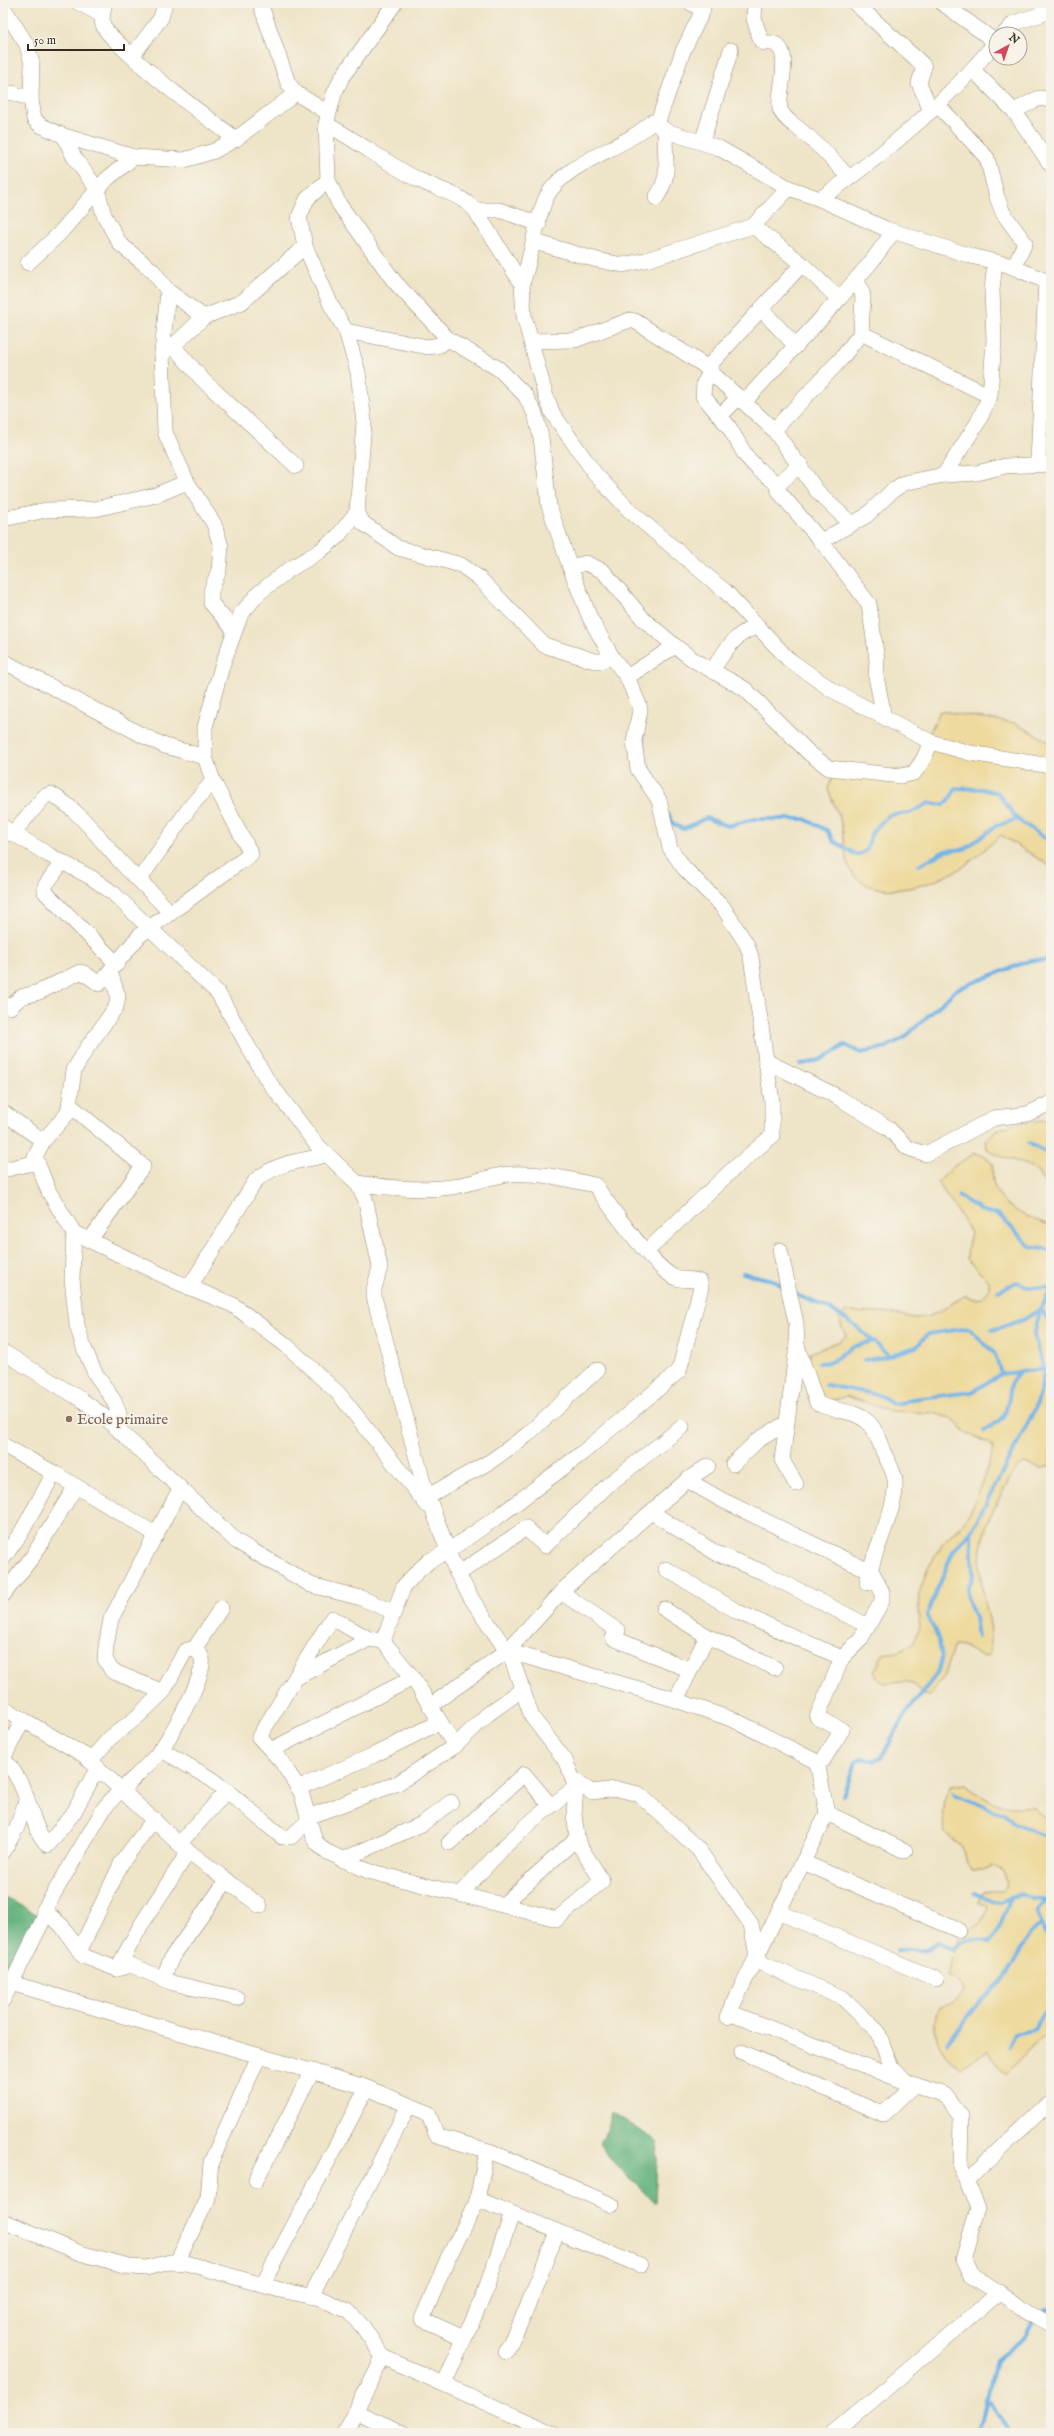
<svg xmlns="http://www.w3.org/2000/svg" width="1054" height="2436" font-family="'IM FELL English',serif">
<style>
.forest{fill:#66b47f;stroke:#506f4e}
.sand{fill:#eeda9e;stroke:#94825e}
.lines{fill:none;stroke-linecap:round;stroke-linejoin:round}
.stream{stroke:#72b4e7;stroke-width:4}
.minor-casing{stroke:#948772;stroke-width:16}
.minor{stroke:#fff;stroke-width:15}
.education-dot{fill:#8d6e63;stroke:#f7f3e8;stroke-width:1.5}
.labels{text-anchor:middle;stroke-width:3.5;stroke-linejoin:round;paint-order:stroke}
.education-label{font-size:15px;fill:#785e54;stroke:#f7f3e8;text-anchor:start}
</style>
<rect width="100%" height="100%" fill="#f7f3e8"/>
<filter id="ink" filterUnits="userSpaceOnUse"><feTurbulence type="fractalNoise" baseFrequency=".025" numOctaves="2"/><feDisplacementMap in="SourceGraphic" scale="8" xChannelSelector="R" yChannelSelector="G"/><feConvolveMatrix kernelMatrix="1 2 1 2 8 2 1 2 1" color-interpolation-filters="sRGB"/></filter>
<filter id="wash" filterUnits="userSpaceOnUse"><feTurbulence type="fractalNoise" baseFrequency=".012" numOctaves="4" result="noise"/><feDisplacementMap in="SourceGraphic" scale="16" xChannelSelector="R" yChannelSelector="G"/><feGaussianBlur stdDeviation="0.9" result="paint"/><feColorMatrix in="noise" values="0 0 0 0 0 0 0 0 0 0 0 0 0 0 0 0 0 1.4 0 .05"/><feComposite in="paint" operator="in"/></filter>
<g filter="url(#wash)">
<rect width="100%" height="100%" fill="#eee4c7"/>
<!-- forest -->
<g class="forest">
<path d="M 3,1896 L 38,1915 L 3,1982 Z"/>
<path d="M 612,2112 L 658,2142 L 655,2203 L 609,2158 L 600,2143 L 608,2128 Z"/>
</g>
<!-- sand -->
<g class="sand">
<path d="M 940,711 L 1015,723 L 1051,743 L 1051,867 L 1001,835 C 991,843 982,853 971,861 C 945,882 879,906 853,874 C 843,863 845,840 842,827 C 839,814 832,801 828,789 L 833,774 L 912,769 Z"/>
<path d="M 1043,1120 L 1051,1123 L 1051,1198 C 1047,1190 1045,1183 1040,1175 C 1027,1159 1002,1161 987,1149 L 986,1140 C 1001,1123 1021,1123 1043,1120 Z"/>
<path d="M 975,1153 L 984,1156 L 992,1163 C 993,1171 992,1182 995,1188 C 1003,1208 1032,1220 1051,1225 L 1051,1466 L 1042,1468 L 1024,1463 C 1013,1470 1008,1483 1001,1495 C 982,1529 976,1553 983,1592 C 987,1615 995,1631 989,1655 L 982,1657 L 963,1646 L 954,1645 L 943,1678 L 930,1695 L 923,1695 C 920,1692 917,1686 913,1684 C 899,1675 887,1695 874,1672 L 883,1654 L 901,1651 L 914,1642 L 920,1627 L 918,1612 L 919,1593 L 928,1568 L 944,1542 L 963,1524 L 973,1506 L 994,1449 L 989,1443 L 968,1434 L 951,1418 L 933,1413 L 891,1411 L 846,1396 L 836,1400 L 824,1400 C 816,1387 807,1370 810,1353 L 840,1341 L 846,1336 L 839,1320 L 845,1312 L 889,1313 L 915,1318 L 927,1317 L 939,1312 L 966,1295 L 974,1299 L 982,1298 L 989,1290 L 989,1281 L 967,1259 L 968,1246 L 971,1233 L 938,1182 L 954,1166 Z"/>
<path d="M 966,1784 L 983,1798 L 1006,1807 L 1032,1807 L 1042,1816 L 1049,1816 L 1051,1812 L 1051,2031 L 1049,2030 L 1005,2075 L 988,2050 L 961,2069 C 941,2054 929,2034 938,2008 C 949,2002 958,2004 963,1990 L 960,1983 L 947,1976 L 961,1932 C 978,1928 984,1922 987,1906 L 979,1902 L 984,1891 L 1002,1891 L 1006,1888 L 1007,1881 L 1003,1871 L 992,1866 L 982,1870 L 972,1870 L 966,1863 L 961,1845 L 945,1833 C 942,1815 940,1802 951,1786 Z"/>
</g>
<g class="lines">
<!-- stream -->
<g class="stream">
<path d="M 642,733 L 645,761 L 661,792"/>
<path d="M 669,815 L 673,824 L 683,829 L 706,818 L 728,826 L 754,819 L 805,819 L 828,831 L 833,841 L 857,855 L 866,851 L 872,832 L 889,815 L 910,813 L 929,803 C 947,807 947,804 956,788 L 982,789 L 998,793 L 1017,819 L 1051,842"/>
<path d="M 919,865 L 945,851 L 965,849 L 996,826 L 1017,819"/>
<path d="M 800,1064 C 818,1064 831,1054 845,1045 L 861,1053 L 886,1047 L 904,1038 L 957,989 L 1031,960 L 1051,961"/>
<path d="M 1028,1143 L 1051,1155"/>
<path d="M 959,1196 L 982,1211 L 998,1214 L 1031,1247 L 1051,1250"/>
<path d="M 743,1273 L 772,1280 L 784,1287"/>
<path d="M 998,1291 L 1017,1282 L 1027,1287 L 1051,1288"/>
<path d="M 793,1293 C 802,1298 810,1300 819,1304 C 845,1315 869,1336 889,1356"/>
<path d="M 992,1330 L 1023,1320 L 1041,1309 L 1051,1324"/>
<path d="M 864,1360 L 885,1357 L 916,1347 L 928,1334 L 969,1328 L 995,1354 L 1001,1374 L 1044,1369"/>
<path d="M 819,1363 L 831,1362 L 852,1347 L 873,1341"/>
<path d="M 826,1385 L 879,1395 L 894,1404 L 899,1404 L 912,1399 L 972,1392 L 1001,1374"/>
<path d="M 984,1431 C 1010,1416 1006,1411 1011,1385 C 1012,1380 1018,1375 1020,1371"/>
<path d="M 971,1532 L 973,1576 L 968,1588 L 967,1597 L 975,1618 L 978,1637"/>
<path d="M 953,1794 L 1004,1814 L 1013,1823 L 1051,1839"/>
<path d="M 843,1795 L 856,1762 L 861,1758 L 875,1761 L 881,1757 C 891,1743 897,1726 907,1712 C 937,1671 956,1667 927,1615 L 953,1551 L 971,1532 L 1035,1409 L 1041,1391 L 1044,1369 L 1034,1335 L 1041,1309 L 1051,1289"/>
<path d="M 974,1893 L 1000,1903 L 1021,1894 L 1032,1899 L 1049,1899 L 1051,1903"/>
<path d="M 1051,1895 L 1036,1912 L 1051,1941"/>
<path d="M 897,1950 L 927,1950 L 937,1943 L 952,1950 C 966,1937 972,1938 990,1942 L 996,1935 L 1011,1898"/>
<path d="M 948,2042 L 984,1997 L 1005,1977 L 1030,1934 L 1042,1923"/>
<path d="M 1009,2046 L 1015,2034 L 1034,2030 L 1040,2018 L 1051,2006"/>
<path d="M 1039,2313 L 1051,2309"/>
<path d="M 986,2399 C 992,2407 1010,2427 1011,2433"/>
<path d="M 979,2433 L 996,2360 L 1025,2337 L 1035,2318"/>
</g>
</g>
</g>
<g filter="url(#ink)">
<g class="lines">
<!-- minor casing -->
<g class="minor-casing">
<g id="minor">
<path d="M 79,3 L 102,15"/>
<path d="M 105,3 C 103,11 100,19 104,27 C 107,34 117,41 122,47 C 157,81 197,110 236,139"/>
<path d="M 260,3 L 288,83 L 296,93 L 328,113"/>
<path d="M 395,3 L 342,77 L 334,94 L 326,124 L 328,180 L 339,204 L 394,281 L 448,339 L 499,369 L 525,395 L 535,414 L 541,437 L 549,506 L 570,567 L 590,618 L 612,657 L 627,677 L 639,705 L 640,710 L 634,741 L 638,769 L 659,800 L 670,848 L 684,868 L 723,907 L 747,945 L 751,957 L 772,1102 L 772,1136 L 732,1170 L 647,1251"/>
<path d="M 691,3 L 703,10 L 683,51 L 657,124 L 666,131 L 719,148 L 789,188 L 820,199 L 886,229 L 971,256 L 1005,264 L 1046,281 L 1051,281"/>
<path d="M 755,3 L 754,19 L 761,41 L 764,43 C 799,38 776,95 780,109 C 782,116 789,121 794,125 C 815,141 832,158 849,178"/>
<path d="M 855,3 L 922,64 L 924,67 L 919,83 L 931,111"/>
<path d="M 942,3 L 996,42"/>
<path d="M 3,7 L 27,45 L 32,64 L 31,99"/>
<path d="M 1004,34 L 1014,23 L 1051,11"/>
<path d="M 132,56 L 161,18 L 165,3"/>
<path d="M 973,70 L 1014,111 L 1051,165"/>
<path d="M 3,93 L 13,93 L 31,99 L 34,119 L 40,125 L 64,136 L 134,157 L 184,160 L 214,151 L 236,139 L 296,93"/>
<path d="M 938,105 L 987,158 L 997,197 L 1003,213 L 1025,243 L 1014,267"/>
<path d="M 1014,111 L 1039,98 L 1051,100"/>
<path d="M 326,124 C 358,141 387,164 419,180 C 439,190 459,193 475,210 L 522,284 L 524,316 L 545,394 L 553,414 L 596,475 L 630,511 L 726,592 L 788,659 L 832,690 L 931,742 L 970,753 L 1051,766"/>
<path d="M 64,136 L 74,157 L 97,189 L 104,215 L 120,244 L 153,271 L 168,291 L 162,353 L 165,432 L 187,482 L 214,524 L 221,546 L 219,570 L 211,591 L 211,603 L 234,630"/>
<path d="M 702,142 L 731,50"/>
<path d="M 656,198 C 674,171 662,160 666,131"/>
<path d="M 820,199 C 885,154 946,103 996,42"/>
<path d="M 475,210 L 499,210 L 539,224"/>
<path d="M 753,226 L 789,188"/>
<path d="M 535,242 L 597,260 L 623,265 L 646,260 L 753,226 L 802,264 L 839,299 L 872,261 L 893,232"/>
<path d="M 28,263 L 58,235 L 107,179 L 134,157"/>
<path d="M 522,284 C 532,257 535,220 547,196 C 566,161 623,150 652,122 L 657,124"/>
<path d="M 168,291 L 204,317"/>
<path d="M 761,309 L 796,346"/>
<path d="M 346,331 L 428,347 L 440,345 L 448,339"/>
<path d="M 861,333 L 990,396"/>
<path d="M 531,341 L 575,340 L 630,320 L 635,321 L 702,364 L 774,430"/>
<path d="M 173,346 L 203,380 L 296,466"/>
<path d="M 162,353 L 173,346 L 204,317 L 242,302 L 305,246"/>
<path d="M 707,368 L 802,264"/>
<path d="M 711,372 L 704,383 L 703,396 L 729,427 L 746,456 L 758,469 L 775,482 L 780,493 L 821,541"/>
<path d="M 744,402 L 839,299"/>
<path d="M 720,416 L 739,397"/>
<path d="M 1038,463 L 1046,281"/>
<path d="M 944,475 L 978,422 L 990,396 L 994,340 L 992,290 L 995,262"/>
<path d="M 777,486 L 800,464"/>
<path d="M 357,512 L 363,523 L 398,548 L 461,565 L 479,578 L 544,645 L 595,661 L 601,661 L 612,657"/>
<path d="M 3,519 L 46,510 L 95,509 L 156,495 L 187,482"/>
<path d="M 850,523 L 817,491 L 774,430 L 841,359 L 861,333 L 863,296 L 857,279"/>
<path d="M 570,567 L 586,563 L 603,571 L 644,620 L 675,646"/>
<path d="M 3,661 L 140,734 L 165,746 L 205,757"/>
<path d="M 712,670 C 725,652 736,630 759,627"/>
<path d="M 627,677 L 675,646 L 695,661 L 745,689 L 809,753 L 829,768 L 901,776 L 914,773 L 923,760 L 931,742"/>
<path d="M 884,717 L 876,676 L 877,660 L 869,604 L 821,541 L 866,516 L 892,491 L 904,483 L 944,475 L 977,473 L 1005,466 L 1051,464"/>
<path d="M 3,827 L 49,855 L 92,878 L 113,893 L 218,993 L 266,1078 L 316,1144 L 357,1183 L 365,1198 L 380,1267 L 374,1289 L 374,1297 L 424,1486 L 448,1551 L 456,1571 L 473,1601 L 511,1657 L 532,1717 L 565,1760 L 576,1787 L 574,1815 L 578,1843 L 602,1881 L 557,1919 L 368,1871 L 325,1851 L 315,1841 L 301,1792 L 281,1761 L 259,1737 L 332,1618 L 369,1639 L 383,1641 L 394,1612"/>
<path d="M 12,834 L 45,796 L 51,794 C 88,815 107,853 139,880"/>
<path d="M 62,862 L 45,886 L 45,892 L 117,964"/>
<path d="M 171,913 L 139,880 L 190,807 L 213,781 L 205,757 L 205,727 L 222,666 L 241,614 L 259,593 L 287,571 L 320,551 L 338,536 L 357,512 L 364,423 L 358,372 L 346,331 L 331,305 L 305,246 L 299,217 L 307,199 L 328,180"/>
<path d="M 110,972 L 118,996 L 116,1007 L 87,1048 L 74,1070 L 68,1113 L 43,1141 L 35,1157 L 49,1192 L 74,1233 L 72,1279 L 77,1325 L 84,1348 L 95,1373 L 114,1401 L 119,1414 L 120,1432"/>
<path d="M 3,1004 L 10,1007 L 21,997 L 39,992 L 80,972 L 84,973 L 99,984 L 140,935 L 251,854 L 213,781"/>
<path d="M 766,1061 L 836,1096 L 888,1128 L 908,1148 L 926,1154 L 994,1118 L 1027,1114 L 1051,1103"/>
<path d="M 71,1106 L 143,1166 L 90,1240"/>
<path d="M 3,1112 L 43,1141"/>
<path d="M 3,1170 L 37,1162"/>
<path d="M 74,1233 L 177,1282 L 233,1305 L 286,1345 L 339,1394 L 427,1505"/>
<path d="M 780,1250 L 796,1323 L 797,1346 L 782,1460 L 796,1484"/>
<path d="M 189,1288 L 256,1180 C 278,1162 300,1161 327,1155"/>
<path d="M 797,1346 L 817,1403 C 832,1412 854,1409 868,1422 C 876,1429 879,1442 883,1451 C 887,1460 894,1471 895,1480 C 898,1508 872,1552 867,1583"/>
<path d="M 3,1352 L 82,1400 L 106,1418 L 236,1541 L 311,1585 L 361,1598 L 394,1612 L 404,1586 L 416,1573 L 429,1561 L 448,1551 L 499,1516 L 581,1454 L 679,1371 L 701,1287 L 700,1282 C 692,1278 683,1281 676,1278 C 655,1270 609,1205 595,1185 C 567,1179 540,1172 510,1174 C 490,1176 471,1184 451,1187 C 422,1191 385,1188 357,1183"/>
<path d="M 3,1445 L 54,1473"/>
<path d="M 733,1464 L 758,1440 L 785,1424"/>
<path d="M 687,1480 L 722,1500 L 869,1571"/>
<path d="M 428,1496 L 491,1461 L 527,1435 L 597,1370"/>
<path d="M 651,1512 L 716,1553 L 765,1573 L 868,1626"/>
<path d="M 3,1558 L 21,1533 L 54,1473 L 157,1535"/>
<path d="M 666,1569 L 738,1612 L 842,1658"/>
<path d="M 458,1574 L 526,1528 L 545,1546 L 608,1485 L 682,1427"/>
<path d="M 561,1592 L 618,1631 L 613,1638 L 690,1670"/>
<path d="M 3,1595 L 33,1556 L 76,1486"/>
<path d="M 664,1609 L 707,1636 L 775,1668"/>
<path d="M 383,1641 L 413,1678 L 455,1746"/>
<path d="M 507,1651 L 670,1698 L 734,1720 L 817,1762"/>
<path d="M 296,1678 L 369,1639"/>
<path d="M 163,1692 L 185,1651 L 195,1648 L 221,1608"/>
<path d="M 676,1700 L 707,1636"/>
<path d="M 430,1706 L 507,1651 L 564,1589 L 687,1480 L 708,1466"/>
<path d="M 3,1708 L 84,1755 L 179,1844 L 260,1906"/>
<path d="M 160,1749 L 211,1779 L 227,1791"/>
<path d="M 271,1750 L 413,1678"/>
<path d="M 3,1759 C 14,1769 22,1785 27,1800 C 33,1815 36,1834 48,1845 L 74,1812 L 92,1778 L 101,1771"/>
<path d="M 3,1759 L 23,1719"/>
<path d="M 90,1761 L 110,1738 L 136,1718 L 163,1692 L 112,1671 L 105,1659 L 106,1646 L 111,1619 L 180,1489"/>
<path d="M 574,1780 L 591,1792 L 617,1789 L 639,1794 L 698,1849 L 751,1924 L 757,1956 L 763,1964 L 843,1998 L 878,2032 L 891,2067 L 907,2082 L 945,2095 L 961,2116 L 960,2167 L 978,2208 L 963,2260 L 970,2275 L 1051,2325"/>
<path d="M 298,1788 L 374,1755 L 440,1722"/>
<path d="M 827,1813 L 817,1762 L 823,1760 L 842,1730 L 817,1717 L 842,1658 L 860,1640 L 882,1601 L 882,1592 L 873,1574"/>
<path d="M 308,1817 L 398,1783 L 455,1746 L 488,1714 L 523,1689"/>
<path d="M 449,1843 L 524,1774 L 551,1806"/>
<path d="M 179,1844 L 227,1791 L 282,1837 L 291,1837 L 309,1820"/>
<path d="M 3,1852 L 17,1827 L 27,1798"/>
<path d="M 342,1860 L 422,1824 L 451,1802"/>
<path d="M 803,1862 L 958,1930"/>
<path d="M 460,1894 L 505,1846 L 534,1819 L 576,1787"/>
<path d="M 503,1905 L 577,1838"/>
<path d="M 44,1910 L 62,1926 L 83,1956 L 117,1969 L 131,1965 L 173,1983 L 237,1998"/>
<path d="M 778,1912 L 936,1979"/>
<path d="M 80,1950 L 122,1862 L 154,1819"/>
<path d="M 117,1969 L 141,1925 L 189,1851"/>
<path d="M 163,1978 L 172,1957 L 227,1880"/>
<path d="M 11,1983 L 362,2086 L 428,2113 L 437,2136 L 492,2152 L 612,2205"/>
<path d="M 3,2000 L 44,1918 L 44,1910 L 105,1807 C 120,1789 139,1775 155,1757 C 167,1744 207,1675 202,1658 C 201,1655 197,1651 195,1648"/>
<path d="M 729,2012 L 901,2080"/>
<path d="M 727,2017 L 827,1813 L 905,1851"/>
<path d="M 742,2052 L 883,2114 L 914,2085"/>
<path d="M 256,2180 L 312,2071"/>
<path d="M 966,2181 L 1051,2101"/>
<path d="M 477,2199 L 640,2265"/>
<path d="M 3,2221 L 80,2253 L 132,2267 L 146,2268 L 170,2262 L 186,2263 L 280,2290 L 319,2298 L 348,2311 L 363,2327 L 383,2357 L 553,2433"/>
<path d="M 177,2262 L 208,2198 L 211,2162 L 259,2056"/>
<path d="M 262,2285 L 367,2088"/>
<path d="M 311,2296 L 409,2105"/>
<path d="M 464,2338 L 422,2319 L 448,2258 L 476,2204 L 487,2151"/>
<path d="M 506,2352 L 526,2310 L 557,2232"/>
<path d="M 444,2384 L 483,2297 L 512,2214"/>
<path d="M 356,2412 L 404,2433"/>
<path d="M 345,2433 L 383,2357"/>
<path d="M 834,2433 L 1000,2292"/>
</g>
</g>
<!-- minor -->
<use href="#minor" class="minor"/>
</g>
</g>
<!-- markers -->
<circle class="education-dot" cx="69" cy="1419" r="4"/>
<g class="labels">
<!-- education labels -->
<g class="education-label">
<text x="77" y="1424">Ecole primaire</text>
</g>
</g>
<!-- margin -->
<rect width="1054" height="2436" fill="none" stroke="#f7f3e8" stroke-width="16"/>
<!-- north arrow -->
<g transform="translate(1008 46) rotate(40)"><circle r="19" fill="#f7f3e8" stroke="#aca397"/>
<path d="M0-3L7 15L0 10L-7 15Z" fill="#d1495b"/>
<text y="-6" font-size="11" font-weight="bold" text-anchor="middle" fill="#3b2a1e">N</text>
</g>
<!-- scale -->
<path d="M28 44v6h96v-6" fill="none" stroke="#3b2a1e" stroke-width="2"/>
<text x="34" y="44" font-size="12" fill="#3b2a1e" stroke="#f7f3e8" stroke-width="3" paint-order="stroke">50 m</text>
</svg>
